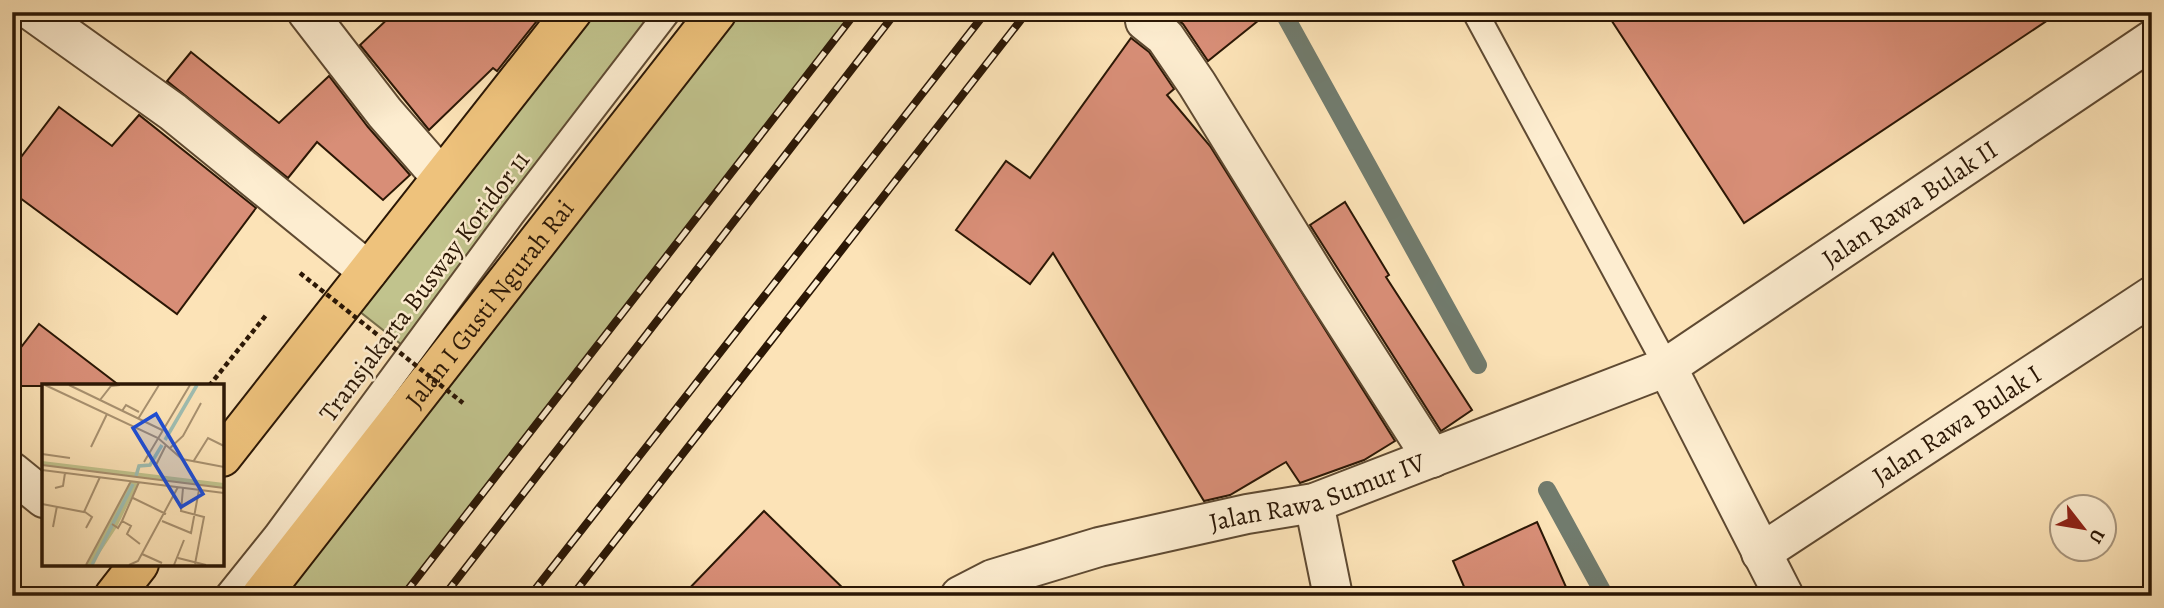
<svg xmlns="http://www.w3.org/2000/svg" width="2164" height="608" font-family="Alegreya,serif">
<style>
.green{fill:#c1c38d;stroke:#766d49;stroke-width:2}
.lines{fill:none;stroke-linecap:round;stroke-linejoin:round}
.stream{stroke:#717b6d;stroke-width:18}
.building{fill:#d88e77;stroke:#2b1705;stroke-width:2}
.lane-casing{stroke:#5f4a32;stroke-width:28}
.street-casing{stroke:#5f4a32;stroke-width:42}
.primary-casing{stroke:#2b1705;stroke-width:42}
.path{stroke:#2b1705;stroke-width:4.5;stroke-dasharray:5 3.5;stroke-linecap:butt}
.lane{stroke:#fdedd0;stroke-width:24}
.street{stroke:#fdedd0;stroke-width:38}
.primary{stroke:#eec27c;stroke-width:38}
.rail-casing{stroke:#2b1705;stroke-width:8}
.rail{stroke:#fdedd0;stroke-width:5;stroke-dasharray:16;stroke-linecap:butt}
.path-bridge{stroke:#2b1705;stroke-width:4.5;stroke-dasharray:5 3.5;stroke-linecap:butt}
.labels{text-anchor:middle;stroke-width:5;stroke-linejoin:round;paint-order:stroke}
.street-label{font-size:26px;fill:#2b1705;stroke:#fdedd0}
.inset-river{fill:none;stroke:#9fbeb2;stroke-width:3.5}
.inset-road{fill:none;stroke:#a89170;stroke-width:2}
.view{fill:#1d4ed8;fill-opacity:0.15;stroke:#1d4ed8;stroke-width:3.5}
.inset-edge{fill:none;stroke:#2b1705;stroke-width:3.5}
</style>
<rect width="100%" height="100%" fill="#fce3b7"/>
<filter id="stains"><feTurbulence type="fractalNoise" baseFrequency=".00286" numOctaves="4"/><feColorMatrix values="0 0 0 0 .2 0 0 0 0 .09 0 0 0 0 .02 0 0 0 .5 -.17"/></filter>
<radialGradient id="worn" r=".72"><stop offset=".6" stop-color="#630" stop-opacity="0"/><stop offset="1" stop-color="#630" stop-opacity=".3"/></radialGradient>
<!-- green -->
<g class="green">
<path d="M 574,12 L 672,12 L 411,352 L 345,300 Z"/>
<path d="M 716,12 L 856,12 L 403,596 L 261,596 Z"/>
</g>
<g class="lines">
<!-- stream -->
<g class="stream">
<path d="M 1283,12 L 1478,365"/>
<path d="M 1547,490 L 1605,596"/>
</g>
</g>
<!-- building -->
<g class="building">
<path d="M 395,12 L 544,12 L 497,71 L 493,68 L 429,130 L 360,45 Z"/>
<path d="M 1169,12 L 1269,12 L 1208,61 L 1183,24 Z"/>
<path d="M 1606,12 L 2060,12 L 1744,223 Z"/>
<path d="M 1131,38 L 1149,52 L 1174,89 L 1167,95 L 1210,146 L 1395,441 L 1364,460 L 1300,483 L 1286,462 L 1230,495 L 1204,501 L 1053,253 L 1030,284 L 956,230 L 1006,161 L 1030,178 Z"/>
<path d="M 191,52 L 279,123 L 329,76 L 368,127 L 410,175 L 383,200 L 317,142 L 288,178 L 167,81 Z"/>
<path d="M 59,107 L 112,146 L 139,115 L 256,208 L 177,314 L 12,192 L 12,169 Z"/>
<path d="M 1345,202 L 1389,275 L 1386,277 L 1472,410 L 1441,431 L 1310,225 Z"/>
<path d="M 39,324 L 120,386 L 12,386 L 12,359 Z"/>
<path d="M 764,511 L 851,596 L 682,596 Z"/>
<path d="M 1537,522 L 1570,596 L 1468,596 L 1453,561 Z"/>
</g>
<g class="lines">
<!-- lane casing -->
<g class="lane-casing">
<g id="lane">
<path d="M 1475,12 L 1667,367"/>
<path d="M 227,596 L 276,535 L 512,215 L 668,12"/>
</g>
</g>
<!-- street casing -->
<g class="street-casing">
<g id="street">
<path d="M 33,12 L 173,112 L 368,271"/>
<path d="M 307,12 L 385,113 L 441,177"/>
<path d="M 1145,21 L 1165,37 L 1197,84 L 1318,280 L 1432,458"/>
<path d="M 1667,367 L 1784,596"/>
<path d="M 12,472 L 44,498"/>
<path d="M 1314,503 L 1333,596"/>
<path id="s1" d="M 1761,553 L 2152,296"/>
<path id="s2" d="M 960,596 L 993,579 L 1099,547 L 1247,514 L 1314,503 L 1667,367 L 2152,40"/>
</g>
</g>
<!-- primary casing -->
<g class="primary-casing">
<g id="primary">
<path d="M 222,457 L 572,12"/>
<path d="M 114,596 L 139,564"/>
<path id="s3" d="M 261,596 L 717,12"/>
</g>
</g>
<!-- path -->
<path class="path" d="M 209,386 L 267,314"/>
<!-- lane -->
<use href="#lane" class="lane"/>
<!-- street -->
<use href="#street" class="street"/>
<!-- primary -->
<use href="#primary" class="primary"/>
<!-- rail casing -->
<g class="rail-casing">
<g id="rail">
<path d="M 403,596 L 856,12"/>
<path d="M 444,596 L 896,12"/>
<path d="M 530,596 L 986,12"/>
<path d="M 572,596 L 1027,12"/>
</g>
</g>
<!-- rail -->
<use href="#rail" class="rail"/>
<!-- path-bridge -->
<path class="path-bridge" d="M 300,273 L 463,403"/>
</g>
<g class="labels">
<!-- street labels -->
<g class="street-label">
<text dy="9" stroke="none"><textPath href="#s2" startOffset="1038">Jalan Rawa Bulak II</textPath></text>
<text transform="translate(424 286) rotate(-53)" y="9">Transjakarta Busway Koridor 11</text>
<text dy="9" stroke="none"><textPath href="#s3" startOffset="371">Jalan I Gusti Ngurah Rai</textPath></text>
<text dy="9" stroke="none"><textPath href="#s1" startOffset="234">Jalan Rawa Bulak I</textPath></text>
<text dy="9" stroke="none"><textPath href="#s2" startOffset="373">Jalan Rawa Sumur IV</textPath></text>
</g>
</g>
<!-- overview -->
<g transform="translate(42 384)">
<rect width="182" height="182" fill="#fce3b7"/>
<path d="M 0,77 L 182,99 L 182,104 L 0,81 ZM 89,97 L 97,98 L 75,143 L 50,181 L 44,181 Z" fill="#c1c38d"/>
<path class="inset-river" d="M 123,56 L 155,1M 94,92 L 97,82 L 108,81 L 120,61M 50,181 L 91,100"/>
<path class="inset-road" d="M 3,1 L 116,54 L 140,75 L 182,83M 27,1 L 120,46M 58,16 L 69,2 L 78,1M 80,27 L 84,21 L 97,28M 96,35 L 117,1M 49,63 L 65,30M 128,64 L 141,52 L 159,19M 0,70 L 28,74M 102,78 L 148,1M 151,78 L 166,54 L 182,62M 0,81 L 182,104M 114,81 L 124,61M 0,86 L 182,109M 13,104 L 21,102 L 23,89M 141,104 L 139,127 L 162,133 L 153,180M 91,114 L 124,130M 0,120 L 42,128 L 58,93M 43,128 L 50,133 L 44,144M 80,137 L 89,142 L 85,150 L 98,160M 120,137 L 149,149 L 157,106M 70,140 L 76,144 L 80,137 L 97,98M 11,143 L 15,122M 100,170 L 120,179M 136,174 L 164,181M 44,181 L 89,97M 87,181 L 96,177 L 136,103M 132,181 L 142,156"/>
<path class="view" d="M 114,30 L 161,110 L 139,123 L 91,44 Z"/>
<rect width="182" height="182" class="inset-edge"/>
</g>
<!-- margin -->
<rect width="2164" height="608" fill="none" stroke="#fce3b7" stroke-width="42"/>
<rect x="14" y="14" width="2136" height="580" fill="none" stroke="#2b1705" stroke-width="3.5"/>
<rect x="21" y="21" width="2122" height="566" fill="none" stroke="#2b1705" stroke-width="2"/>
<!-- north arrow -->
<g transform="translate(2083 528) rotate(121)"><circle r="33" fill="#fdedd0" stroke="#a9977f" stroke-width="2"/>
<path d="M0-5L12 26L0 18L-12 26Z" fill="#8f2418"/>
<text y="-10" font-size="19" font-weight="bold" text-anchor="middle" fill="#2b1705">U</text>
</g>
<rect width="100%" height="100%" filter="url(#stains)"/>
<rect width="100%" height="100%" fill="url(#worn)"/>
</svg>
